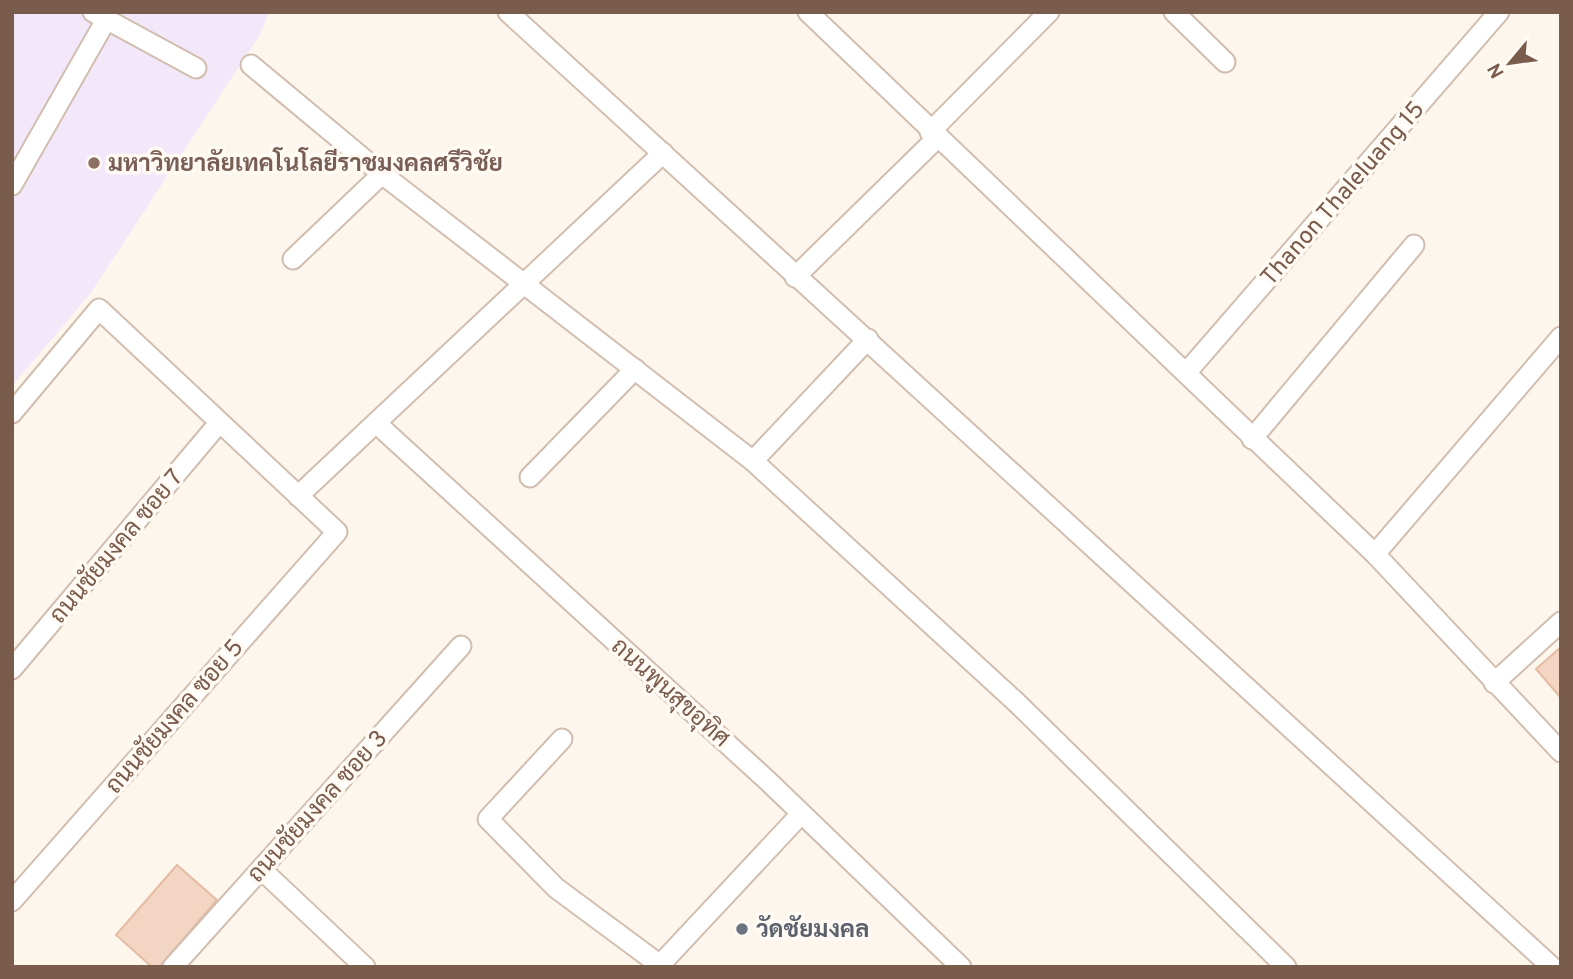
<svg xmlns="http://www.w3.org/2000/svg" width="1573" height="979" font-family="Overpass,Sarabun,sans-serif">
<style>
.education{fill:#f3e8fa}
.building{fill:#f3d5c3;stroke:#e6bba3;stroke-width:2}
.lines{fill:none;stroke-linecap:round;stroke-linejoin:round}
.minor-casing{stroke:#d1beb0;stroke-width:23}
.minor{stroke:#fff;stroke-width:19}
.education-dot{fill:#8d6e63;stroke:#fffaf3;stroke-width:2.5}
.worship-dot{fill:#6b7280;stroke:#fffaf3;stroke-width:2.5}
.labels{text-anchor:middle;stroke-width:7;stroke-linejoin:round;paint-order:stroke}
.education-label{font-size:24px;font-weight:bold;fill:#785e54;stroke:#fffaf3;text-anchor:start}
.street-label{font-size:24px;fill:#7a5c4d;stroke:#fffaf3}
.worship-label{font-size:24px;font-weight:bold;fill:#5b616d;stroke:#fffaf3;text-anchor:start}
</style>
<rect width="100%" height="100%" fill="#fdf6ec"/>
<!-- education -->
<path class="education" d="M 12,12 L 269,12 L 261,33 L 90,294 L 12,386 Z"/>
<!-- building -->
<g class="building">
<path d="M 1561,647 L 1561,698 L 1536,669 Z"/>
<path d="M 177,865 L 217,900 L 159,967 L 152,967 L 116,935 Z"/>
</g>
<g class="lines">
<!-- minor casing -->
<g class="minor-casing">
<g id="minor">
<path d="M 93,12 L 196,68"/>
<path d="M 508,12 L 1552,967"/>
<path d="M 808,12 L 1375,554 L 1561,752"/>
<path d="M 1174,12 L 1225,62"/>
<path d="M 251,65 L 382,174 L 753,461 L 1016,702 L 1286,967"/>
<path d="M 930,132 L 1049,12"/>
<path d="M 12,185 L 106,20"/>
<path d="M 293,259 L 382,174"/>
<path d="M 795,277 L 937,138"/>
<path d="M 1186,373 L 1499,12"/>
<path d="M 12,413 L 99,309 L 337,532 L 12,901"/>
<path d="M 376,423 L 769,782 L 961,967"/>
<path d="M 1252,439 L 1414,245"/>
<path d="M 753,461 L 868,339"/>
<path d="M 530,477 L 635,369"/>
<path d="M 298,496 L 663,153"/>
<path d="M 1375,554 L 1561,337"/>
<path d="M 12,669 L 219,423"/>
<path d="M 1494,683 L 1561,622"/>
<path d="M 562,739 L 488,819 L 556,888 L 660,965"/>
<path d="M 261,869 L 365,967"/>
<path d="M 173,967 L 461,646"/>
<path d="M 658,967 L 801,814"/>
</g>
</g>
<!-- minor -->
<use href="#minor" class="minor"/>
</g>
<!-- markers -->
<circle class="education-dot" cx="94" cy="163" r="7"/>
<circle class="worship-dot" cx="742" cy="929" r="7"/>
<g class="labels">
<!-- education labels -->
<g class="education-label">
<text x="108" y="171">มหาวิทยาลัยเทคโนโลยีราชมงคลศรีวิชัย</text>
</g>
<!-- street labels -->
<g class="street-label">
<text transform="translate(1342 193) rotate(-49)" y="8">Thanon Thaleluang 15</text>
<text transform="translate(116 546) rotate(-50)" y="8">ถนนชัยมงคล ซอย 7</text>
<text transform="translate(671 692) rotate(42)" y="8">ถนนพูนสุขอุทิศ</text>
<text transform="translate(174 716) rotate(-49)" y="8">ถนนชัยมงคล ซอย 5</text>
<text transform="translate(317 806) rotate(-48)" y="8">ถนนชัยมงคล ซอย 3</text>
</g>
<!-- worship labels -->
<g class="worship-label">
<text x="756" y="937">วัดชัยมงคล</text>
</g>
</g>
<!-- border -->
<rect width="1573" height="979" fill="none" stroke="#7a5c4d" stroke-width="28"/>
<!-- north arrow -->
<g transform="translate(1510 63) rotate(241)" stroke="#fffaf3" stroke-width="5" paint-order="stroke">
<path d="M0-5L12 26L0 18L-12 26Z" fill="#7a5c4d"/>
<text y="-10" font-size="19" font-weight="bold" text-anchor="middle" fill="#7a5c4d">N</text>
</g>
</svg>
